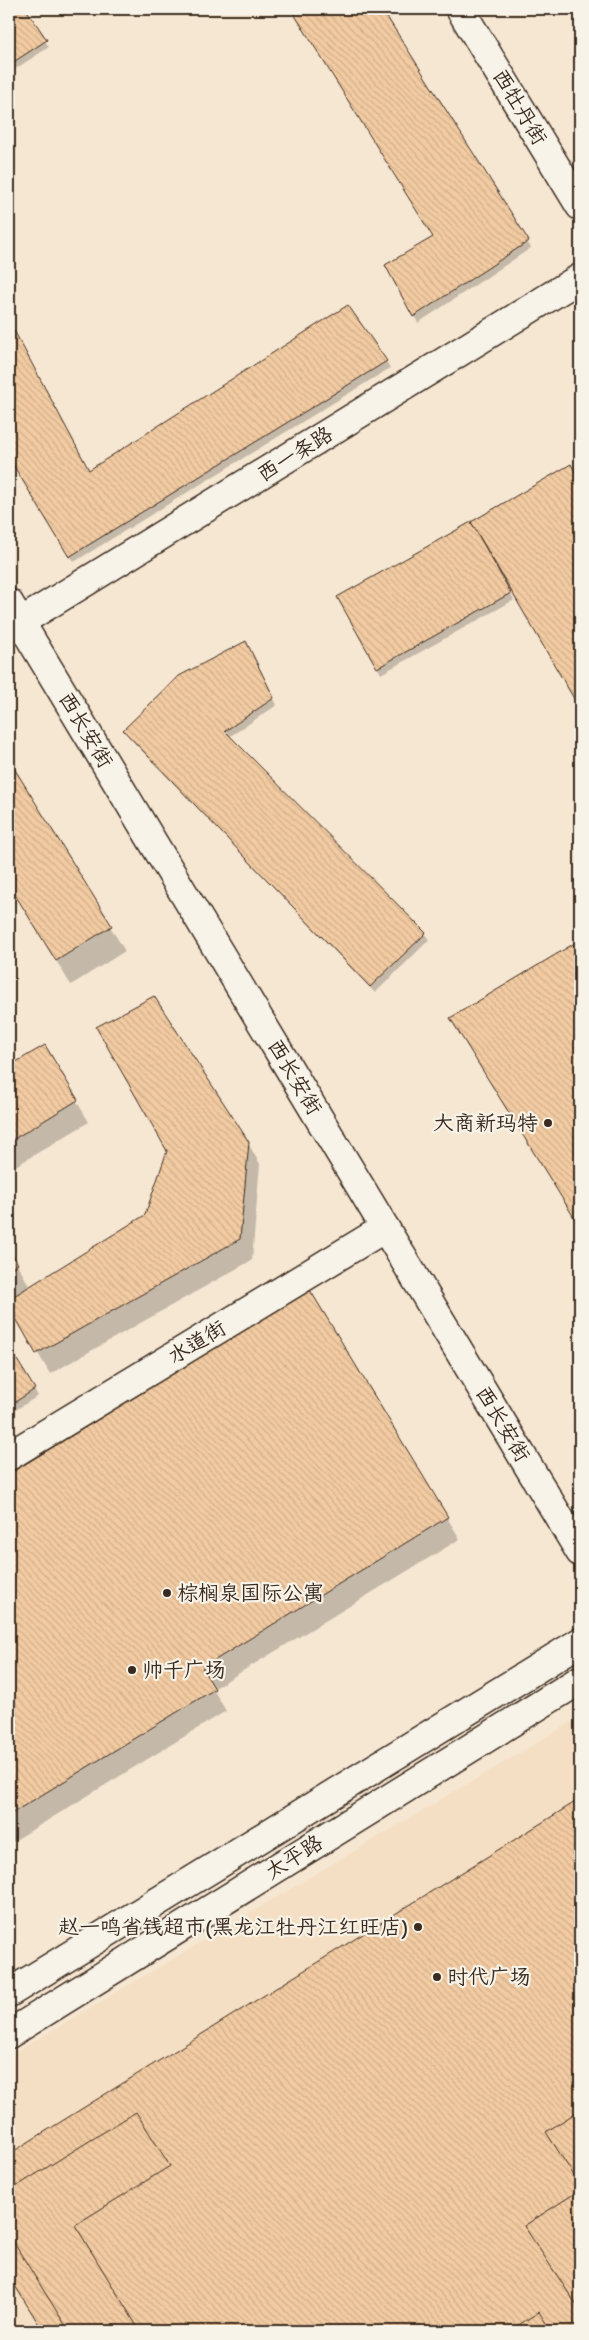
<svg xmlns="http://www.w3.org/2000/svg" width="589" height="2340" font-family="Itim,'LXGW WenKai TC',sans-serif">
<style>
.built{fill:#f5dfc4}
.shadow{fill:#0003}
.building{fill:url(#building-back-hatch);stroke:#3b2a1e}
.lines{fill:none;stroke-linecap:round;stroke-linejoin:round}
.minor-casing{stroke:#3b2a1e;stroke-width:31}
.major-casing{stroke:#3b2a1e;stroke-width:31}
.minor{stroke:#f7f3e8;stroke-width:28}
.major{stroke:#f7f3e8;stroke-width:28}
.poi-dot{fill:#3b2a1e;stroke:#f7f3e8;stroke-width:2}
.labels{text-anchor:middle;stroke-width:4.5;stroke-linejoin:round;paint-order:stroke}
.street-label{font-size:21px;fill:#3b2a1e;stroke:#f7f3e8}
.poi-label{font-size:21px;fill:#3b2a1e;stroke:#f7f3e8;text-anchor:start}
</style>
<defs>
<pattern id="building-back-hatch" width="6" height="6" patternUnits="userSpaceOnUse" patternTransform="scale(1.25)"><rect width="6" height="6" fill="#f2cba2"/><path d="M-1 5l2 2M0 0l6 6M5-1l2 2" fill="none" stroke="#d0ae8b"/></pattern>
</defs>
<rect width="100%" height="100%" fill="#f6e7d3"/>
<filter id="ink" filterUnits="userSpaceOnUse"><feTurbulence type="fractalNoise" baseFrequency=".02" numOctaves="2"/><feDisplacementMap in="SourceGraphic" scale="10" xChannelSelector="R" yChannelSelector="G"/><feConvolveMatrix kernelMatrix="1 2 1 2 8 2 1 2 1" color-interpolation-filters="sRGB"/></filter>
<g filter="url(#ink)">
<!-- built -->
<path class="built" d="M 580,1717 L 580,2331 L 9,2331 L 9,2056 Z"/>
<!-- shadow -->
<g class="shadow">
<path d="M 9,9 L 25,9 L 49,47 L 9,73 Z"/>
<path d="M 292,9 L 380,9 L 531,248 L 418,323 L 386,266 L 435,238 Z"/>
<path d="M 9,323 L 88,472 L 386,361 L 390,368 L 74,562 L 9,456 Z"/>
<path d="M 570,465 L 580,483 L 580,706 L 498,566 L 496,567 L 514,600 L 381,674 L 339,597 Z"/>
<path d="M 249,649 L 277,705 L 229,737 L 425,934 L 429,940 L 375,993 L 129,737 L 125,730 Z"/>
<path d="M 9,762 L 125,951 L 71,985 L 9,884 Z"/>
<path d="M 580,941 L 580,1227 L 452,1018 Z"/>
<path d="M 44,1046 L 89,1122 L 9,1170 L 9,1068 Z"/>
<path d="M 248,1143 L 260,1164 L 252,1260 L 50,1374 L 9,1303 L 9,1250 L 30,1287 L 146,1216 Z"/>
<path d="M 310,1292 L 460,1539 L 213,1689 L 226,1711 L 9,1844 L 9,1476 Z"/>
<path d="M 9,1349 L 38,1396 L 9,1414 Z"/>
<path d="M 580,1801 L 580,2331 L 44,2331 L 9,2275 L 9,2156 Z"/>
</g>
<!-- building -->
<g class="building">
<path d="M 9,9 L 26,9 L 47,40 L 9,65 Z"/>
<path d="M 291,9 L 382,9 L 529,241 L 413,317 L 385,265 L 433,237 Z"/>
<path d="M 348,305 L 387,361 L 69,557 L 9,458 L 9,321 L 89,470 Z"/>
<path d="M 571,464 L 580,480 L 580,709 L 471,522 Z"/>
<path d="M 471,522 L 511,593 L 377,668 L 337,597 Z"/>
<path d="M 246,641 L 274,698 L 225,731 L 426,933 L 370,987 L 123,730 L 179,676 Z"/>
<path d="M 9,760 L 112,926 L 56,961 L 9,885 Z"/>
<path d="M 580,940 L 580,1227 L 450,1018 Z"/>
<path d="M 154,996 L 249,1142 L 240,1239 L 36,1354 L 9,1306 L 9,1299 L 145,1215 L 167,1151 L 96,1027 Z"/>
<path d="M 45,1045 L 78,1100 L 9,1142 L 9,1066 Z"/>
<path d="M 9,1248 L 18,1264 L 9,1270 Z"/>
<path d="M 310,1290 L 448,1517 L 202,1668 L 215,1689 L 9,1815 L 9,1474 Z"/>
<path d="M 9,1347 L 35,1389 L 9,1406 Z"/>
<path d="M 580,1799 L 580,2331 L 43,2331 L 9,2276 L 9,2154 Z"/>
<path d="M 580,2110 L 580,2185 L 546,2132 Z"/>
<path d="M 136,2112 L 170,2166 L 75,2225 L 140,2331 L 69,2331 L 9,2235 L 9,2191 Z"/>
<path d="M 580,2190 L 580,2310 L 524,2226 Z"/>
<path d="M 539,2312 L 551,2331 L 509,2331 Z"/>
</g>
<g class="lines">
<!-- minor casing -->
<g class="minor-casing">
<g id="minor">
<path d="M 9,603 L 580,1552"/>
<path d="M 9,629 L 580,278"/>
<path d="M 9,1456 L 385,1228"/>
</g>
</g>
<!-- major casing -->
<g class="major-casing">
<g id="major">
<path d="M 460,9 L 580,206"/>
<path d="M 9,1993 L 580,1642"/>
<path d="M 9,2034 L 580,1680"/>
</g>
</g>
<!-- minor -->
<use href="#minor" class="minor"/>
<!-- major -->
<use href="#major" class="major"/>
</g>
</g>
<!-- markers -->
<g class="poi-dot">
<circle cx="548" cy="1123" r="5"/>
<circle cx="167" cy="1593" r="5"/>
<circle cx="132" cy="1670" r="5"/>
<circle cx="418" cy="1927" r="5"/>
<circle cx="437" cy="1977" r="5"/>
</g>
<g class="labels">
<!-- street labels -->
<g class="street-label">
<text transform="translate(520 107) rotate(59)" y="7">西牡丹街</text>
<text transform="translate(295 454) rotate(-32)" y="7">西一条路</text>
<text transform="translate(86 730) rotate(59)" y="7">西长安街</text>
<text transform="translate(295 1077) rotate(59)" y="7">西长安街</text>
<text transform="translate(197 1342) rotate(-31)" y="7">水道街</text>
<text transform="translate(503 1424) rotate(59)" y="7">西长安街</text>
<text transform="translate(294 1857) rotate(-32)" y="7">太平路</text>
</g>
<!-- poi labels -->
<g class="poi-label">
<text x="538" y="1130" text-anchor="end">大商新玛特</text>
<text x="177" y="1600">棕榈泉国际公寓</text>
<text x="142" y="1677">帅千广场</text>
<text x="408" y="1934" text-anchor="end">赵一鸣省钱超市(黑龙江牡丹江红旺店)</text>
<text x="447" y="1984">时代广场</text>
</g>
</g>
<!-- margin -->
<rect width="589" height="2340" fill="none" stroke="#f7f3e8" stroke-width="30"/>
<rect x="15" y="15" width="559" height="2310" fill="none" stroke="#3b2a1e" stroke-width="2" filter="url(#ink)"/>
</svg>
